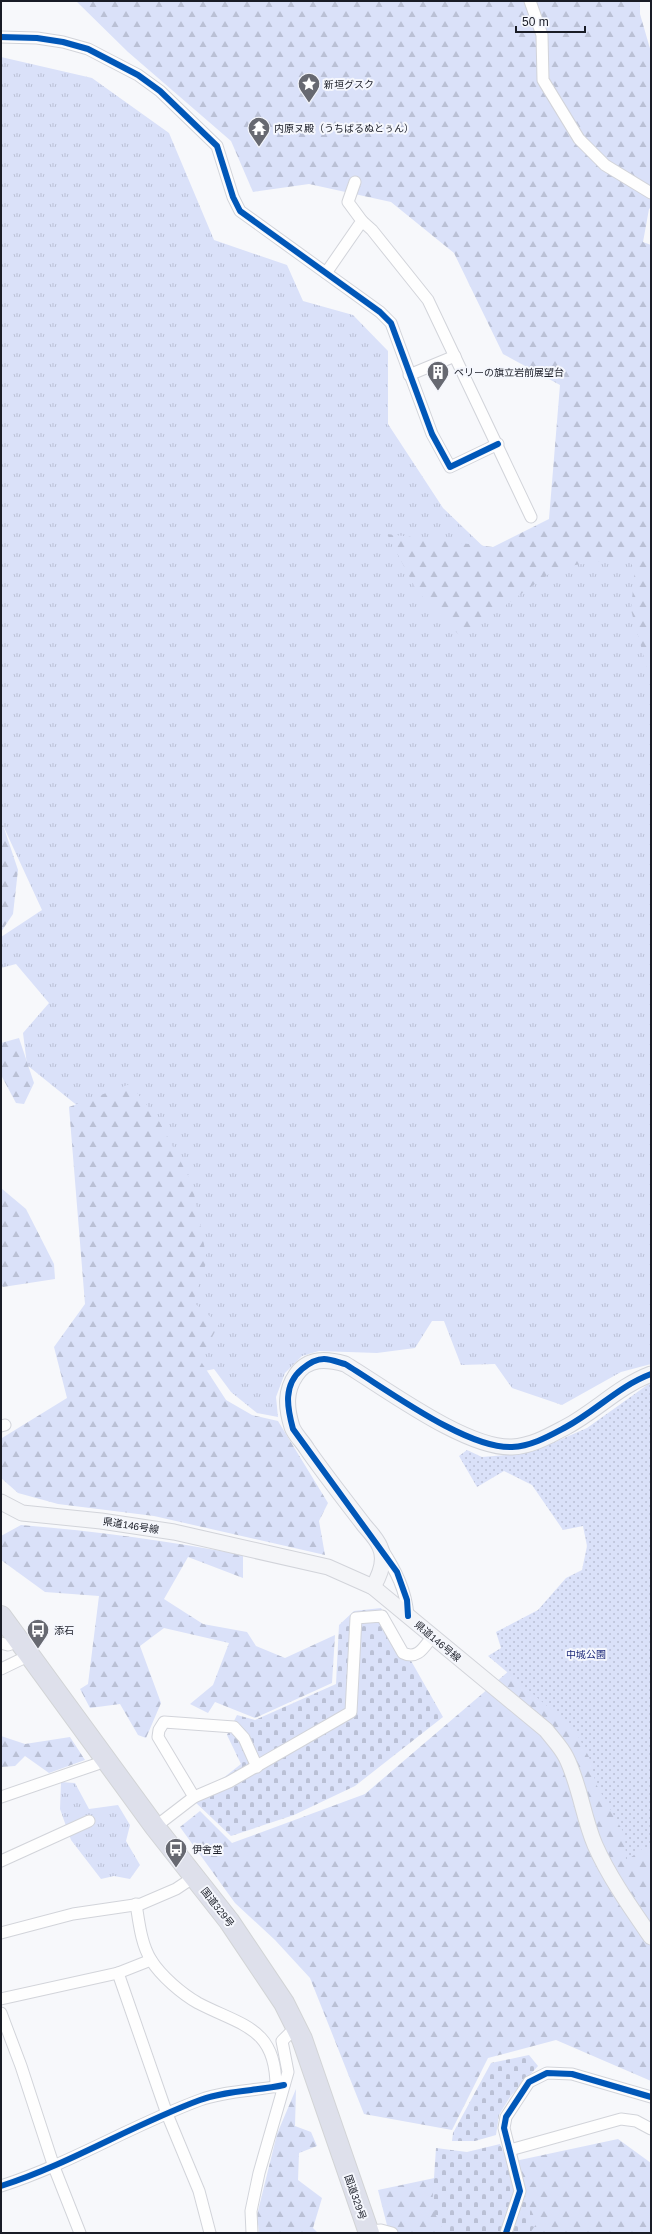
<svg xmlns="http://www.w3.org/2000/svg" width="652" height="2234" font-family="Arial,'Noto Sans JP',sans-serif">
<style>
.grass{fill:url(#grass-tufts)}
.forest{fill:url(#forest-firs)}
.cemetery{fill:url(#cemetery-stones)}
.park{fill:url(#park-dots)}
.lines{fill:none;stroke-linecap:round;stroke-linejoin:round}
.street-casing{stroke:#d2d4da;stroke-width:13}
.secondary-casing{stroke:#d2d4da;stroke-width:17}
.highway-casing{stroke:#d2d4d6;stroke-width:22}
.street{stroke:#fefefe;stroke-width:11}
.secondary{stroke:#f4f5f8;stroke-width:15}
.highway{stroke:#dee0eb;stroke-width:20}
.cycleway-casing{stroke:#f5f7fd;stroke-width:8}
.cycleway{stroke:#0057b8;stroke-width:6}
.labels{text-anchor:middle;stroke-width:4;stroke-linejoin:round;paint-order:stroke}
.poi-label{font-size:10px;fill:#191c26;stroke:#f5f7fd;text-anchor:start}
.street-label{font-size:10px;fill:#191c26;stroke:#f5f7fd}
.park-label{font-size:10px;fill:#1c2879;stroke:#f5f7fd}
</style>
<defs>
<pattern id="grass-tufts" width="24" height="20" patternUnits="userSpaceOnUse"><rect width="24" height="20" fill="#dae1f9"/><path d="M3 7l-1-3M5 7V3M7 7l1-3M15 17l-1-3M17 17v-4M19 17l1-3" fill="none" stroke="#bac0d5"/></pattern>
<pattern id="forest-firs" width="22" height="20" patternUnits="userSpaceOnUse"><rect width="22" height="20" fill="#dae1f9"/><path d="M5 1l3.5 6h-7zM16 11l3.5 6h-7z" fill="#bac0d5"/></pattern>
<pattern id="cemetery-stones" width="16" height="16" patternUnits="userSpaceOnUse"><rect width="16" height="16" fill="#dae1f9"/><path d="M2 7V4a2 2 0 0 1 4 0v3zM10 15v-3a2 2 0 0 1 4 0v3z" fill="#bac0d5"/></pattern>
<pattern id="park-dots" width="8" height="8" patternUnits="userSpaceOnUse"><rect width="8" height="8" fill="#dae1f9"/><path d="M2 2h.1M6 6h.1" fill="none" stroke="#bac0d5" stroke-width="1.8" stroke-linecap="round"/></pattern>
</defs>
<rect width="100%" height="100%" fill="#f7f8fb"/>
<!-- grass -->
<g class="grass">
<path d="M 1,57 L 92,78 L 169,133 L 214,240 L 287,265 L 303,301 L 353,315 L 388,351 L 388,424 L 443,508 L 491,554 L 642,553 L 651,602 L 651,1364 L 621,1372 L 562,1405 L 512,1388 L 495,1364 L 461,1365 L 444,1321 L 432,1321 L 415,1348 L 377,1353 L 319,1351 L 302,1356 L 285,1373 L 276,1397 L 278,1417 L 257,1413 L 231,1392 L 214,1369 L 182,1376 L 79,1107 L 27,1065 L 23,1033 L 49,1003 L 16,964 L 1,968 L 1,937 L 42,910 L 1,821 Z"/>
<path d="M 61,1782 L 75,1783 L 89,1809 L 118,1805 L 130,1825 L 126,1841 L 140,1865 L 130,1879 L 114,1876 L 101,1879 L 71,1840 L 60,1809 Z"/>
</g>
<!-- forest -->
<g class="forest">
<path d="M 76,1 L 640,1 L 640,14 L 651,52 L 651,207 L 649,209 L 643,242 L 651,245 L 651,683 L 631,610 L 635,568 L 625,557 L 557,568 L 461,637 L 417,591 L 387,534 L 493,547 L 549,519 L 560,385 L 503,354 L 454,253 L 391,202 L 309,184 L 253,192 L 231,141 L 128,52 Z"/>
<path d="M 1,819 L 18,870 L 13,914 L 1,932 Z"/>
<path d="M 19,1038 L 34,1083 L 24,1104 L 16,1103 L 1,1075 L 1,1043 Z"/>
<path d="M 130,1084 L 158,1119 L 192,1183 L 207,1260 L 193,1302 L 219,1324 L 200,1360 L 226,1400 L 252,1415 L 278,1421 L 328,1503 L 319,1521 L 325,1555 L 154,1516 L 58,1504 L 18,1493 L 1,1478 L 2,1438 L 67,1398 L 54,1347 L 85,1304 L 69,1107 Z"/>
<path d="M 1,1188 L 26,1209 L 54,1264 L 55,1279 L 3,1287 L 1,1285 Z"/>
<path d="M 21,1525 C 96,1531 169,1541 243,1555 L 243,1578 L 188,1557 L 164,1599 L 203,1624 L 247,1632 L 256,1646 L 285,1658 L 335,1635 L 332,1683 L 255,1718 L 215,1702 L 208,1713 L 190,1704 L 213,1685 L 229,1643 L 164,1628 L 140,1646 L 161,1703 L 146,1738 L 138,1735 L 120,1704 L 90,1708 L 80,1689 L 88,1684 L 99,1596 L 45,1592 L 1,1560 L 1,1536 Z"/>
<path d="M 517,1664 L 651,1789 L 651,2081 L 556,2040 L 488,2058 L 452,2130 L 364,2114 L 310,1978 L 275,1940 L 235,1903 L 180,1827 L 200,1811 L 232,1843 L 365,1794 Z"/>
<path d="M 1,1736 L 25,1744 L 70,1737 L 85,1760 L 49,1773 L 25,1756 L 15,1766 L 1,1767 Z"/>
<path d="M 296,2089 L 295,2126 L 311,2132 L 317,2146 L 299,2153 L 298,2180 L 322,2198 L 313,2228 L 318,2233 L 259,2233 L 257,2215 L 277,2134 Z"/>
<path d="M 618,2139 L 651,2163 L 651,2233 L 389,2233 L 378,2190 Z"/>
</g>
<!-- cemetery -->
<g class="cemetery">
<path d="M 381,1608 L 443,1717 L 355,1786 L 294,1815 L 231,1836 L 194,1801 L 241,1764 L 227,1735 L 237,1715 L 255,1720 L 336,1684 L 339,1625 L 354,1611 Z"/>
<path d="M 529,2055 L 538,2066 L 510,2097 L 499,2115 L 496,2135 L 475,2141 L 452,2141 L 453,2133 L 491,2063 Z"/>
<path d="M 500,2144 L 537,2223 L 530,2233 L 445,2233 L 432,2208 L 436,2148 L 467,2152 Z"/>
</g>
<!-- park -->
<path class="park" d="M 650,1383 L 651,1847 L 642,1849 L 626,1861 L 625,1835 L 596,1784 L 589,1757 L 578,1736 L 566,1722 L 488,1656 L 501,1648 L 496,1632 L 538,1610 L 566,1578 L 582,1570 L 587,1546 L 583,1526 L 563,1530 L 532,1485 L 504,1471 L 477,1487 L 459,1456 L 467,1450 L 482,1457 L 506,1455 L 548,1445 L 587,1428 Z"/>
<g class="lines">
<!-- street casing -->
<g class="street-casing">
<g id="street">
<path d="M 530,1 L 542,35 L 543,80 L 579,139 L 605,165 L 651,193"/>
<path d="M 1,37 L 37,38 L 63,42 L 88,49 L 138,75 L 160,91 L 217,146 L 233,197 L 240,211 L 380,312 L 391,323 L 432,434 L 450,467 L 498,444"/>
<path d="M 362,221 L 372,230 L 428,300 L 531,517"/>
<path d="M 326,273 L 362,221 L 348,202 L 355,182"/>
<path d="M 409,375 L 455,356"/>
<path d="M 1,1426 L 5,1425"/>
<path d="M 382,1549 C 396,1571 406,1590 408,1616"/>
<path d="M 1,1643 L 8,1645 L 19,1641"/>
<path d="M 1,1669 L 30,1655"/>
<path d="M 1,1797 L 97,1764 L 106,1758"/>
<path d="M 194,1797 L 158,1737 L 159,1730 L 164,1722 L 234,1727 L 244,1738 L 257,1767"/>
<path d="M 155,1827 L 194,1797 L 229,1782 L 351,1712 L 356,1618 L 382,1616 L 403,1653 C 418,1660 424,1647 432,1637"/>
<path d="M 1,1861 L 89,1821"/>
<path d="M 136,1904 C 139,1922 141,1944 151,1960 C 161,1976 182,1994 198,2003 C 242,2026 276,2027 276,2087"/>
<path d="M 1,1933 L 73,1914 L 141,1904 L 176,1889 L 194,1877"/>
<path d="M 118,1973 L 167,2114 L 199,2191 L 210,2233"/>
<path d="M 1,1999 L 118,1973 L 151,1960"/>
<path d="M 1,2013 L 21,2066 L 54,2167 L 80,2233"/>
<path d="M 510,2150 L 621,2119 L 636,2121 L 651,2129"/>
<path d="M 1,2186 C 70,2164 132,2125 200,2100 C 227,2090 257,2091 284,2085"/>
<path d="M 368,2231 L 381,2230 L 392,2233"/>
<path d="M 252,2233 L 251,2211 L 259,2173 L 288,2072 L 282,2041 L 296,2027"/>
<path d="M 506,2233 L 520,2191 L 504,2128 L 506,2117 L 529,2082 L 547,2073 L 572,2074 L 651,2097"/>
</g>
</g>
<!-- secondary casing -->
<g class="secondary-casing">
<g id="secondary">
<path d="M 1,1502 L 22,1513 L 101,1521 L 174,1532 L 328,1567 L 373,1587 L 546,1730 C 553,1739 561,1747 566,1757 C 580,1785 583,1817 595,1845 C 609,1877 631,1908 651,1937"/>
<path d="M 373,1587 C 380,1575 386,1560 380,1547 C 377,1539 369,1531 364,1525 C 345,1500 325,1475 307,1449 C 303,1442 295,1435 292,1427 C 286,1408 285,1391 296,1375 C 308,1357 327,1359 345,1364 C 385,1388 466,1449 512,1447 C 532,1446 549,1436 566,1427 C 596,1411 619,1386 651,1374"/>
</g>
</g>
<!-- highway casing -->
<g class="highway-casing">
<path id="highway" d="M 1,1616 L 155,1827 L 229,1921 L 284,2003 L 302,2039 L 369,2233"/>
</g>
<!-- street -->
<use href="#street" class="street"/>
<!-- secondary -->
<use href="#secondary" class="secondary"/>
<!-- highway -->
<use href="#highway" class="highway"/>
<!-- cycleway casing -->
<g class="cycleway-casing">
<g id="cycleway">
<path d="M 1,37 L 37,38 L 63,42 L 88,49 L 138,75 L 160,91 L 217,146 L 233,197 L 240,211 L 380,312 L 391,323 L 432,434 L 450,467 L 498,444"/>
<path d="M 408,1616 L 407,1600 L 397,1572 L 293,1429 C 287,1407 283,1385 302,1369 C 308,1364 315,1359 324,1359 C 330,1359 338,1362 345,1364 C 385,1388 466,1449 512,1447 C 532,1446 549,1436 566,1427 C 596,1411 619,1386 651,1374"/>
<path d="M 1,2186 C 70,2164 132,2125 200,2100 C 227,2090 257,2091 284,2085"/>
<path d="M 506,2233 L 520,2191 L 504,2128 L 506,2117 L 529,2082 L 547,2073 L 572,2074 L 651,2097"/>
</g>
</g>
<!-- cycleway -->
<use href="#cycleway" class="cycleway"/>
</g>
<!-- icons -->
<defs>
<g id="sight-pin" transform="scale(1.15)"><path d="M0 17L-7.5 6A9.5 9.5 0 1 1 7.5 6Z" fill="#676971" stroke="#f5f7fd"/><path d="M0-6L1.8-2.2L6-1.7L2.9 1.2L3.7 5.4L0 3.3L-3.7 5.4L-2.9 1.2L-6-1.7L-1.8-2.2Z" fill="#fff"/></g>
<g id="temple-pin" transform="scale(1.15)"><path d="M0 17L-7.5 6A9.5 9.5 0 1 1 7.5 6Z" fill="#676971" stroke="#f5f7fd"/><path d="M0-6L5-2H3V0L6.5 2.5H4V6H1.5V3h-3V6H-4V2.5H-6.5L-3 0V-2H-5Z" fill="#fff"/></g>
<g id="building-pin" transform="scale(1.15)"><path d="M0 17L-7.5 6A9.5 9.5 0 1 1 7.5 6Z" fill="#676971" stroke="#f5f7fd"/><path d="M-4-6H4V6H1V3H-1V6H-4ZM-2.5-4.3h1.7v1.8h-1.7ZM.8-4.3h1.7v1.8H.8ZM-2.5-1h1.7V.8h-1.7ZM.8-1h1.7V.8H.8Z" fill="#fff"/></g>
<g id="bus-pin" transform="scale(1.15)"><path d="M0 17L-7.5 6A9.5 9.5 0 1 1 7.5 6Z" fill="#676971" stroke="#f5f7fd"/><path d="M-5-6H5V4H4V6H2V4H-2V6H-4V4H-5ZM-3.5-4V0h7V-4ZM-3.5 1.2v1.5H-2V1.2ZM2 1.2v1.5H3.5V1.2Z" fill="#fff"/></g>
</defs>
<g fill-rule="evenodd">
<use href="#sight-pin" x="309" y="84"/>
<use href="#temple-pin" x="259" y="128"/>
<use href="#building-pin" x="438" y="372"/>
<use href="#bus-pin" x="38" y="1630"/>
<use href="#bus-pin" x="176" y="1849"/>
</g>
<g class="labels">
<!-- poi labels -->
<g class="poi-label">
<text x="324" y="88">新垣グスク</text>
<text x="274" y="132">内原ヌ殿（うちばるぬとぅん）</text>
<text x="454" y="376">ペリーの旗立岩前展望台</text>
<text x="54" y="1634">添石</text>
<text x="192" y="1853">伊舎堂</text>
</g>
<!-- street labels -->
<g class="street-label">
<text transform="translate(131 1525) rotate(9)" y="4">県道146号線</text>
<text transform="translate(438 1641) rotate(40)" y="4">県道146号線</text>
<text transform="translate(218 1907) rotate(52)" y="4">国道329号</text>
<text transform="translate(356 2197) rotate(71)" y="4">国道329号</text>
</g>
<!-- park labels -->
<g class="park-label">
<text x="586" y="1658">中城公園</text>
</g>
</g>
<!-- border -->
<rect width="652" height="2234" fill="none" stroke="#191c26" stroke-width="4"/>
<!-- scale -->
<path d="M516 26v6h69v-6" fill="none" stroke="#191c26" stroke-width="2"/>
<text x="522" y="26" font-size="12" fill="#191c26" stroke="#f5f7fd" stroke-width="3" paint-order="stroke">50 m</text>
</svg>
